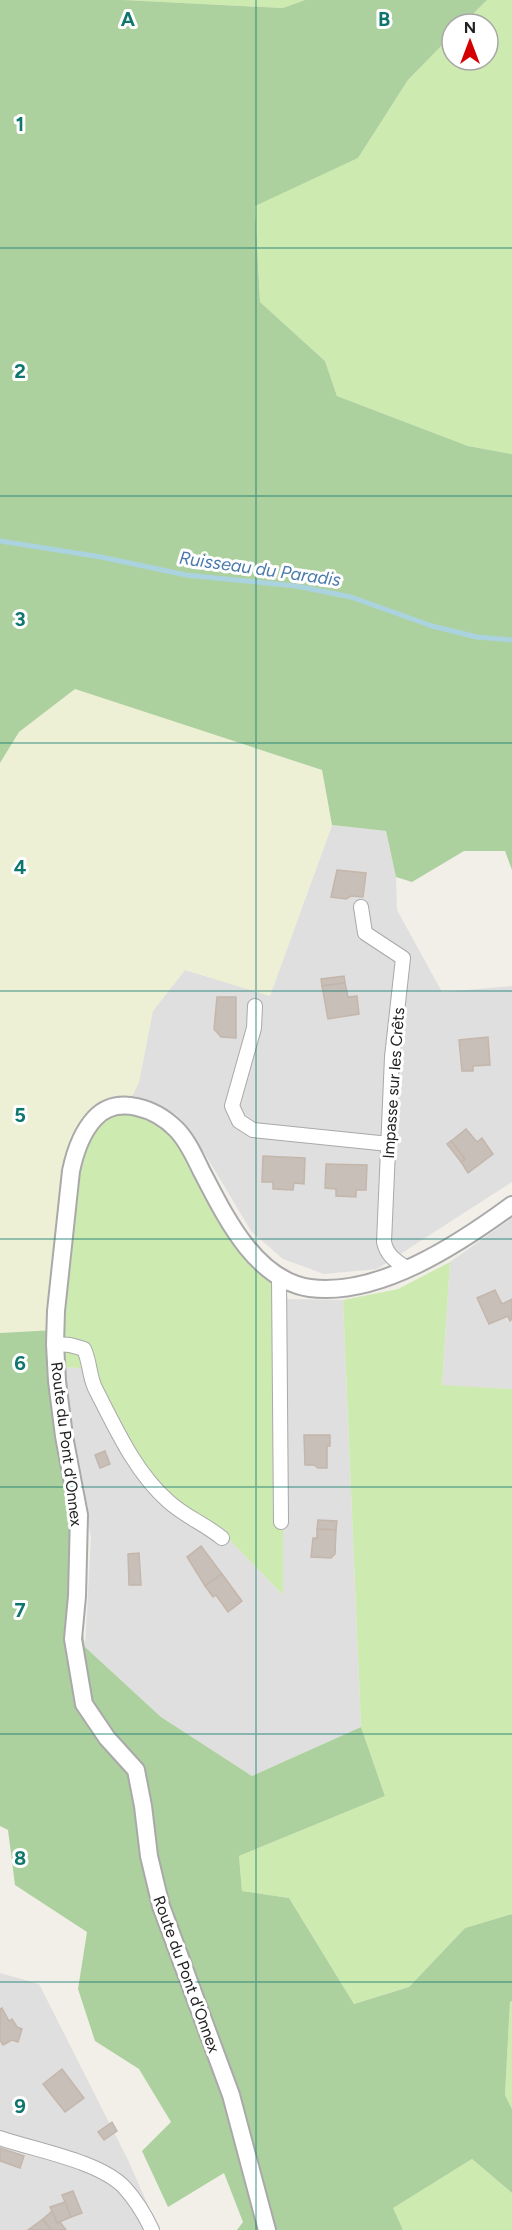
<svg xmlns="http://www.w3.org/2000/svg" width="512" height="2230" font-family="Figtree,sans-serif">
<style>
.residential{fill:#e0dfdf}
.farmland{fill:#eef0d5}
.grass{fill:#cdebb0}
.forest{fill:#add19e}
.lines{fill:none;stroke-linecap:round;stroke-linejoin:round}
.stream{stroke:#aad3df;stroke-width:5}
.building{fill:#c7bfb8;stroke:#c4b6ab;stroke-width:1.5}
.minor-casing{stroke:#a9a9a9;stroke-width:16}
.tertiary-casing{stroke:#a9a9a9;stroke-width:20}
.minor{stroke:#fff;stroke-width:14}
.tertiary{stroke:#fff;stroke-width:16}
.grid{fill:none;stroke:#0f766e;stroke-width:1.5;stroke-opacity:0.55}
.labels{text-anchor:middle;stroke-width:6;stroke-linejoin:round;paint-order:stroke}
.street-label{font-size:16px;fill:#222;stroke:#fff}
.water-label{font-size:18px;font-style:italic;fill:#4a7aab;stroke:#fff}
.grid-label{font-size:20px;text-anchor:middle;font-weight:bold;fill:#0f766e;stroke:#fff;stroke-width:6;stroke-linejoin:round;paint-order:stroke}
</style>
<rect width="100%" height="100%" fill="#f2efe9"/>
<!-- residential -->
<g class="residential">
<path d="M 332,825 L 386,831 L 396,877 L 397,910 L 442,992 L 512,986 L 512,1182 L 377,1269 L 324,1274 L 283,1259 L 251,1231 L 205,1154 L 177,1115 L 148,1100 L 132,1096 L 139,1082 L 152,1011 L 185,970 L 270,995 Z"/>
<path d="M 512,1218 L 512,1389 L 442,1386 L 450,1262 Z"/>
<path d="M 283,1299 L 343,1300 L 361,1727 L 252,1776 L 161,1717 L 85,1647 L 91,1537 L 56,1367 L 81,1368 L 161,1491 L 213,1523 L 282,1594 Z"/>
<path d="M 0,1973 L 39,1984 L 128,2160 L 159,2230 L 0,2230 Z"/>
</g>
<!-- farmland -->
<path class="farmland" d="M 75,688 L 322,770 L 332,825 L 270,996 L 185,970 L 153,1011 L 139,1082 L 128,1105 L 55,1330 L 0,1333 L 0,763 L 19,732 Z"/>
<!-- grass -->
<g class="grass">
<path d="M 124,0 L 305,0 L 283,8 Z"/>
<path d="M 487,0 L 512,0 L 512,454 L 468,446 L 337,396 L 325,361 L 260,302 L 255,205 L 358,158 L 408,80 L 452,35 L 452,60 L 488,60 L 488,24 L 463,24 Z"/>
<path d="M 113,1108 L 161,1116 L 220,1207 L 279,1276 L 283,1299 L 283,1595 L 213,1523 L 161,1491 L 81,1368 L 56,1367 L 75,1153 Z"/>
<path d="M 450,1262 L 442,1385 L 512,1389 L 512,1914 L 465,1928 L 409,1987 L 354,2004 L 289,1898 L 242,1891 L 239,1856 L 385,1796 L 361,1727 L 343,1300 L 398,1289 Z"/>
<path d="M 512,2001 L 512,2109 L 505,2095 L 510,2002 Z"/>
<path d="M 472,2159 L 512,2193 L 512,2230 L 403,2230 L 392,2208 Z"/>
</g>
<!-- forest -->
<g class="forest">
<path d="M 0,0 L 124,0 L 283,8 L 305,0 L 487,0 L 463,24 L 452,24 L 452,35 L 408,80 L 358,158 L 255,206 L 260,302 L 325,361 L 337,396 L 468,446 L 512,454 L 512,870 L 505,851 L 464,851 L 412,882 L 396,877 L 386,831 L 332,825 L 322,770 L 75,689 L 19,732 L 0,763 Z"/>
<path d="M 55,1330 L 79,1515 L 77,1596 L 85,1647 L 161,1717 L 252,1776 L 361,1727 L 385,1796 L 239,1856 L 242,1891 L 289,1898 L 354,2004 L 409,1987 L 465,1928 L 512,1914 L 512,2001 L 510,2002 L 505,2095 L 512,2109 L 512,2193 L 472,2159 L 393,2208 L 403,2230 L 237,2230 L 243,2222 L 224,2173 L 168,2207 L 142,2151 L 171,2122 L 139,2069 L 95,2041 L 78,1989 L 87,1932 L 15,1885 L 8,1830 L 0,1826 L 0,1333 Z"/>
</g>
<g class="lines">
<!-- stream -->
<path class="stream" d="M 0,541 L 101,557 L 186,575 L 296,586 L 351,597 L 432,626 L 477,637 L 512,640"/>
</g>
<!-- building -->
<g class="building">
<path d="M 337,870 L 366,873 L 363,897 L 351,896 L 346,899 L 331,897 Z"/>
<path d="M 344,976 L 345,983 L 322,986 L 321,979 Z"/>
<path d="M 345,983 L 348,997 L 357,996 L 359,1014 L 328,1019 L 322,986 Z"/>
<path d="M 217,997 L 236,997 L 236,1038 L 221,1037 L 214,1029 Z"/>
<path d="M 488,1037 L 490,1065 L 473,1066 L 473,1071 L 462,1071 L 459,1040 Z"/>
<path d="M 466,1129 L 477,1142 L 482,1138 L 493,1154 L 468,1173 L 461,1162 L 465,1159 L 451,1141 Z"/>
<path d="M 451,1141 L 465,1159 L 461,1162 L 447,1144 Z"/>
<path d="M 263,1156 L 305,1158 L 304,1184 L 294,1183 L 293,1190 L 273,1189 L 273,1182 L 262,1182 Z"/>
<path d="M 326,1164 L 367,1165 L 366,1190 L 356,1190 L 356,1197 L 336,1196 L 336,1189 L 325,1188 Z"/>
<path d="M 495,1290 L 502,1304 L 512,1299 L 512,1319 L 510,1321 L 508,1316 L 489,1324 L 477,1298 Z"/>
<path d="M 304,1435 L 330,1435 L 330,1446 L 327,1446 L 327,1468 L 318,1468 L 314,1465 L 305,1465 Z"/>
<path d="M 105,1451 L 110,1464 L 100,1468 L 95,1455 Z"/>
<path d="M 318,1520 L 337,1521 L 336,1530 L 317,1529 Z"/>
<path d="M 317,1529 L 336,1530 L 335,1554 L 331,1558 L 311,1557 L 313,1538 L 317,1538 Z"/>
<path d="M 201,1546 L 222,1574 L 205,1586 L 187,1557 Z"/>
<path d="M 139,1553 L 141,1585 L 129,1585 L 128,1554 Z"/>
<path d="M 222,1574 L 242,1601 L 228,1612 L 216,1595 L 213,1597 L 205,1586 Z"/>
<path d="M 2,2008 L 9,2021 L 12,2019 L 17,2027 L 22,2029 L 18,2042 L 12,2040 L 3,2045 L 0,2040 L 0,2009 Z"/>
<path d="M 62,2069 L 84,2098 L 65,2112 L 43,2084 Z"/>
<path d="M 112,2122 L 117,2131 L 104,2140 L 98,2132 Z"/>
<path d="M 0,2148 L 24,2156 L 20,2168 L 0,2161 Z"/>
<path d="M 73,2191 L 82,2213 L 71,2217 L 62,2195 Z"/>
<path d="M 65,2202 L 71,2217 L 57,2223 L 50,2207 Z"/>
<path d="M 52,2211 L 57,2223 L 60,2222 L 66,2230 L 51,2230 L 43,2219 Z"/>
<path d="M 43,2219 L 51,2230 L 28,2230 Z"/>
</g>
<g class="lines">
<!-- minor casing -->
<g class="minor-casing">
<g id="minor">
<path d="M 361,907 L 365,933 L 403,958 L 392,1057 L 384,1242 C 387,1256 396,1261 408,1269"/>
<path d="M 255,1006 L 254,1028 L 232,1106 L 239,1121 L 253,1130 L 389,1144"/>
<path d="M 279,1276 L 281,1522"/>
<path d="M 55,1344 L 70,1345 L 84,1349 C 90,1362 89,1375 95,1388 C 115,1427 135,1472 168,1501 C 184,1516 205,1524 222,1538"/>
<path d="M 0,2138 C 35,2150 99,2161 124,2187 C 135,2199 145,2215 152,2230"/>
</g>
</g>
<!-- tertiary casing -->
<g class="tertiary-casing">
<path id="tertiary" d="M 267,2230 L 231,2095 L 161,1906 L 149,1856 L 143,1806 L 136,1770 L 107,1738 L 84,1704 L 73,1639 L 77,1596 L 79,1515 L 64,1436 L 57,1381 L 55,1344 L 56,1311 L 71,1171 C 75,1152 81,1133 95,1118 C 118,1094 156,1109 176,1129 C 188,1141 195,1158 202,1172 C 225,1216 255,1280 310,1288 C 379,1297 459,1244 512,1205"/>
</g>
<!-- minor -->
<use href="#minor" class="minor"/>
<!-- tertiary -->
<use href="#tertiary" class="tertiary"/>
</g>
<!-- grid -->
<path class="grid" d="M 256,0 L 256,2230M 0,248 L 512,248M 0,496 L 512,496M 0,743 L 512,743M 0,991 L 512,991M 0,1239 L 512,1239M 0,1487 L 512,1487M 0,1734 L 512,1734M 0,1982 L 512,1982"/>
<g class="labels">
<!-- street labels -->
<g class="street-label">
<text transform="translate(393 1083) rotate(-86)" y="6">Impasse sur les Crêts</text>
<text transform="translate(67 1444) rotate(83)" y="6">Route du Pont d'Onnex</text>
<text transform="translate(187 1974) rotate(70)" y="6">Route du Pont d'Onnex</text>
</g>
<!-- water labels -->
<g class="water-label">
<text transform="translate(260 569) rotate(8)" y="6">Ruisseau du Paradis</text>
</g>
</g>
<g class="grid-label">
<text x="128" y="26">A</text>
<text x="384" y="26">B</text>
<text x="20" y="131">1</text>
<text x="20" y="378">2</text>
<text x="20" y="626">3</text>
<text x="20" y="874">4</text>
<text x="20" y="1122">5</text>
<text x="20" y="1370">6</text>
<text x="20" y="1617">7</text>
<text x="20" y="1865">8</text>
<text x="20" y="2113">9</text>
</g>
<!-- north arrow -->
<g transform="translate(470 42)"><circle r="28" fill="#ffffff" stroke="#a7a7a7" stroke-width="1.5"/>
<path d="M0-4.5L10 22L0 15L-10 22Z" fill="#d40000"/>
<text y="-9" font-size="16" font-weight="bold" text-anchor="middle" fill="#222222">N</text>
</g>
</svg>
